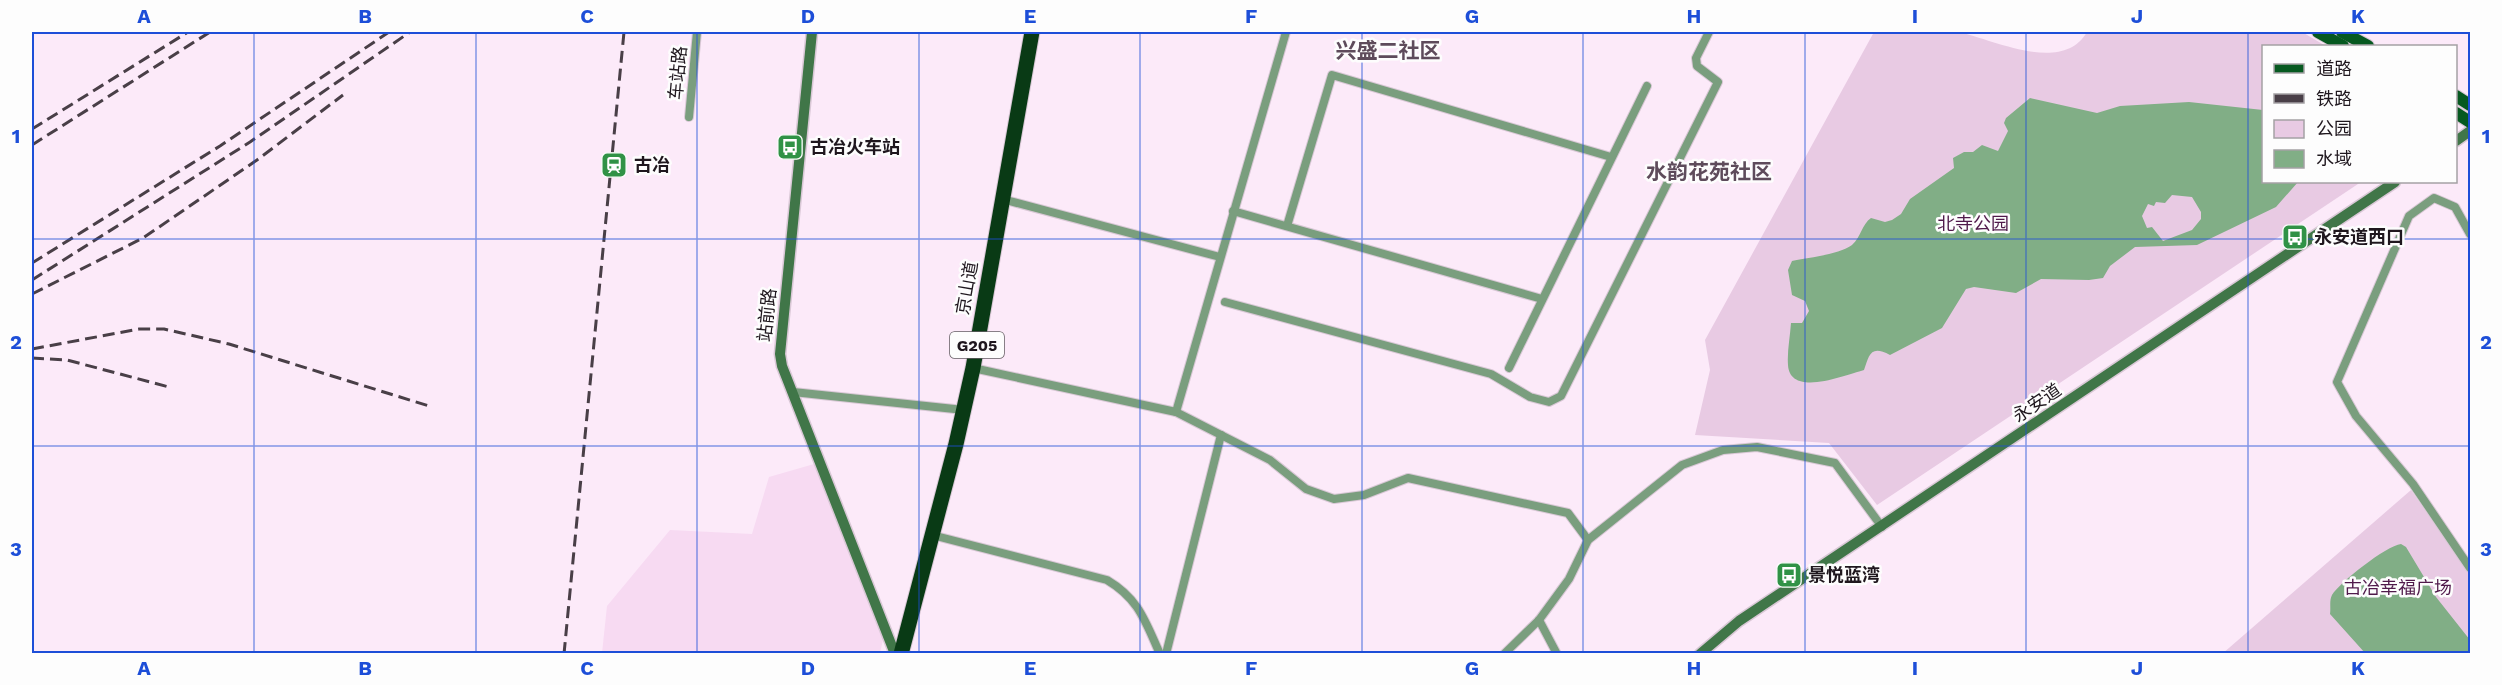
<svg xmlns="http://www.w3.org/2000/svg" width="2502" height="685" font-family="'Work Sans','Noto Sans SC',sans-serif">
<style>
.built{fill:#f7daf2}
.green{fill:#e8cae3}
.water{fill:#81ae86;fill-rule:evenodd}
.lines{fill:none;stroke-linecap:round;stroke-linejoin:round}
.street-casing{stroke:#d9c8d6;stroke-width:10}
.secondary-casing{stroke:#d9c8d6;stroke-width:13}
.primary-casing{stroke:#d9c8d6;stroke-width:14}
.highway-casing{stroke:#d9c8d6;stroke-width:17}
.street{stroke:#7a9e7e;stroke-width:8}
.secondary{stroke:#407648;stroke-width:10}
.primary{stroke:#065920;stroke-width:12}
.highway{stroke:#093a15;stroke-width:15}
.rail{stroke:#493f47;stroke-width:3;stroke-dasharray:12 6;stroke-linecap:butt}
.grid{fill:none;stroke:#1d4ed8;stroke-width:1.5;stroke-opacity:0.55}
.labels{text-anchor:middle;stroke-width:5;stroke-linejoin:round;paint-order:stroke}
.shield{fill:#fdfdfd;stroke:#625c61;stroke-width:1.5}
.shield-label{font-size:16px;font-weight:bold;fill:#1f171e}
.street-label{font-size:18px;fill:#1f171e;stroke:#fdfdfd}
.poi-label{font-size:18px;font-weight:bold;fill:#1f171e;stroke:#fdfdfd;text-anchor:start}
.park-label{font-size:18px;fill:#501a4b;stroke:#fdfdfd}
.quarter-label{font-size:21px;font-weight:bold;fill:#5e4b5b;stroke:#fdfdfd}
.neatline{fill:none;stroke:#1d4ed8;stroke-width:2}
.grid-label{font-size:20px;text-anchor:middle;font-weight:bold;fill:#1d4ed8}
</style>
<rect width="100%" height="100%" fill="#fceaf9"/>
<!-- built -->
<path class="built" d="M 814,464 L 883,640 L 880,653 L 602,653 L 607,606 L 670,530 L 752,534 L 769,477 Z"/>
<!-- green -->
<g class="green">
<path d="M 1874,32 C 1900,32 1932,27 1958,32 C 1993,39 2062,75 2087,32 L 2302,32 L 2326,46 L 2264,46 L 2264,182 L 2361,182 L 1877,505 L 1829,443 L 1695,435 L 1710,370 L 1705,340 Z"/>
<path d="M 2411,490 L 2470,575 L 2470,653 L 2222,654 Z"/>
</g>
<!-- water -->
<g class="water">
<path d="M 2030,98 L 2097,113 L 2120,106 L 2189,102 L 2263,110 L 2264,182 L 2298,182 L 2276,207 L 2197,245 L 2135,247 L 2110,266 L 2103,278 L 2089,280 L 2041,279 L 2016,293 L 1974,287 L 1966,289 L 1942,328 L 1890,355 C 1870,344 1869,356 1864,370 C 1845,375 1790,398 1788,365 C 1787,352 1790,337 1791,323 L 1802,323 L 1809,311 L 1805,301 L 1792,295 L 1788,270 L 1792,261 C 1807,258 1840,254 1852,245 C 1861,237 1862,224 1871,218 L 1885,222 L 1892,220 L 1901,214 L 1910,199 L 1954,168 L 1953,158 L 1964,152 L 1973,152 L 1982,145 L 1998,151 L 2008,131 L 2004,123 L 2006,118 ZM 2172,195 L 2192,197 L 2201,212 L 2201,219 L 2192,230 L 2163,241 L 2152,227 L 2147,228 L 2142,216 L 2148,204 L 2154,206 L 2156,202 L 2165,203 Z"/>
<path d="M 2401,544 L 2406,547 L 2436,597 L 2470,640 L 2470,653 L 2365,653 L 2330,614 C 2331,607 2329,601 2332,595 C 2340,582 2386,546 2401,544 Z"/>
</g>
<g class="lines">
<!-- street casing -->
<g class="street-casing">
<g id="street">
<path d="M 689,117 L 697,32"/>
<path d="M 1002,199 L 1220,257"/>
<path d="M 1233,211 L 1542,299"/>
<path d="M 1287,226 L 1332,75 L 1611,157"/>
<path d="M 2470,234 L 2455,207 L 2434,198 L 2409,216 L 2337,382 L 2356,416 L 2413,484 L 2470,568"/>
<path d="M 1225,302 L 1491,374 L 1530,397 L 1549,402 L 1561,396 L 1718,82 L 1697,66 L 1696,58 L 1709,32"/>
<path d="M 973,368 L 1176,412 L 1270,460 L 1306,489 L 1334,499 L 1364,495 L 1408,478 L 1568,513 L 1588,540"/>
<path d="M 1509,368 L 1647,86"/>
<path d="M 793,392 L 964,410"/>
<path d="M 1176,412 L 1286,32"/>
<path d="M 932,535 L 1107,580 C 1139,599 1145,621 1160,654"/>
<path d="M 1539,620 L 1557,654"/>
<path d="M 1166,654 L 1221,435"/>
<path d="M 1504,654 L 1539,620 L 1569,579 L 1588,540 L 1682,465 L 1723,450 L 1757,447 L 1835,463 L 1882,527"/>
</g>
</g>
<!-- secondary casing -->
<g class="secondary-casing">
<g id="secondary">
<path d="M 812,32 L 780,354 L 782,366 L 895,654"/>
<path d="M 2456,141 L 2470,131"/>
<path d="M 1700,654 L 1739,621 L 2395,182"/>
</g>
</g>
<!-- primary casing -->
<g class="primary-casing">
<g id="primary">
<path d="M 2318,32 L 2343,46"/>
<path d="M 2342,32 L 2368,46"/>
<path d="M 2456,96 L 2470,105"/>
<path d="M 2456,113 L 2470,122"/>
</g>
</g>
<!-- highway casing -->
<g class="highway-casing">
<path id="highway" d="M 901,654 L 956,444 L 973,368 L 1032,32"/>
</g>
<!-- street -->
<use href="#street" class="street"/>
<!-- secondary -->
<use href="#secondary" class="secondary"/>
<!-- primary -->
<use href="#primary" class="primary"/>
<!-- highway -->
<use href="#highway" class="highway"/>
<!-- rail -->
<g class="rail">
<path d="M 32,129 L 188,32"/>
<path d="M 32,145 L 210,32"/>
<path d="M 32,263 L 220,146 L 389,32"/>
<path d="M 32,280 L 250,142 L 410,32"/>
<path d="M 32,294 L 143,238 L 257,160 L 343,95"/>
<path d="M 32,349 L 139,329 L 164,329 L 229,344 L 429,406"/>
<path d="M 32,358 L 67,360 L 169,387"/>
<path d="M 564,654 L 624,32"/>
</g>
</g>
<!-- grid -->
<path class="grid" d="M 254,32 L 254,654M 476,32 L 476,654M 697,32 L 697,654M 919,32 L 919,654M 1140,32 L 1140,654M 1362,32 L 1362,654M 1583,32 L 1583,654M 1805,32 L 1805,654M 2026,32 L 2026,654M 2248,32 L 2248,654M 32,239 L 2470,239M 32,446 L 2470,446"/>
<!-- icons -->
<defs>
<g id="bus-square" transform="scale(1.35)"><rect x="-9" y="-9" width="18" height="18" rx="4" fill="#309246" stroke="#fdfdfd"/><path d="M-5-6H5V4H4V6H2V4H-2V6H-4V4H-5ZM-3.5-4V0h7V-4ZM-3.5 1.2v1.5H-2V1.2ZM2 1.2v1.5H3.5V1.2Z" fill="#fff"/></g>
<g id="station-square" transform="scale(1.35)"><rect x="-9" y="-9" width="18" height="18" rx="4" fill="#309246" stroke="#fdfdfd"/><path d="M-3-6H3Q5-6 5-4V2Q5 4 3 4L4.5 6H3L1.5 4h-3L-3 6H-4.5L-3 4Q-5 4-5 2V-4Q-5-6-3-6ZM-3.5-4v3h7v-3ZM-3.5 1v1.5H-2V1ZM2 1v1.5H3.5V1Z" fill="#fff"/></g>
</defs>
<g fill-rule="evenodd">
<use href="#bus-square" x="790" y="147"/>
<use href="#station-square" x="614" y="165"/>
<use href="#bus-square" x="2295" y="237"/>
<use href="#bus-square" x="1789" y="575"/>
</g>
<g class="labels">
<!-- shield labels -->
<rect class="shield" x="950" y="332" width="54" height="26" rx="4.5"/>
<g class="shield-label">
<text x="977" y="351">G205</text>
</g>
<!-- street labels -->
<g class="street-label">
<text transform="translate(678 73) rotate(-85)" y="6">车站路</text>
<text transform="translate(967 288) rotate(-80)" y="6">京山道</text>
<text transform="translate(767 315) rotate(-84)" y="6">站前路</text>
<text transform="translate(2037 403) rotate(-34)" y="6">永安道</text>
</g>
<!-- poi labels -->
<g class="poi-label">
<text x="810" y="153">古冶火车站</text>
<text x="634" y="171">古冶</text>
<text x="2314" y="243">永安道西口</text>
<text x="1808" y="581">景悦蓝湾</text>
</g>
<!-- park labels -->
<g class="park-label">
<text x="1973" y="230">北寺公园</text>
<text x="2398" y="594">古冶幸福广场</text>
</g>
<!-- quarter labels -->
<g class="quarter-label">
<text x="1388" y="58">兴盛二社区</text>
<text x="1709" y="179">水韵花苑社区</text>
</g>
</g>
<!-- border -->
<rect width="2502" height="685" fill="none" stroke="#fdfdfd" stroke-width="66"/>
<!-- legend -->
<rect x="2262" y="45" width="195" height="138" fill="#fdfdfd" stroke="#a4a1a4" stroke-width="1.5"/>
<rect x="2274" y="64" width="30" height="9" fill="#065920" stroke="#a4a1a4" stroke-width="1.5"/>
<text x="2316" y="75" font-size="18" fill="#1f171e">道路</text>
<rect x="2274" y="94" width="30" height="9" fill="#493f47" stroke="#a4a1a4" stroke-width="1.5"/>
<text x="2316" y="105" font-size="18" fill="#1f171e">铁路</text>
<rect x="2274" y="120" width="30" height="18" fill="#e8cae3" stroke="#a4a1a4" stroke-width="1.5"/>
<text x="2316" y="135" font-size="18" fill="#1f171e">公园</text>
<rect x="2274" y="150" width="30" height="18" fill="#81ae86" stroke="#a4a1a4" stroke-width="1.5"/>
<text x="2316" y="165" font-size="18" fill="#1f171e">水域</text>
<rect x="33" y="33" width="2436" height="619" class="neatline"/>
<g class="grid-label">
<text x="144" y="23">A</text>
<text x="365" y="23">B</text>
<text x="587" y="23">C</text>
<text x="808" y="23">D</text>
<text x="1030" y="23">E</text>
<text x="1251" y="23">F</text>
<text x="1472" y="23">G</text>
<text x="1694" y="23">H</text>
<text x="1915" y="23">I</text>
<text x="2137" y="23">J</text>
<text x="2358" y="23">K</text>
<text x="16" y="143">1</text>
<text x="2486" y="143">1</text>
<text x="16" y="349">2</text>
<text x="2486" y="349">2</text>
<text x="16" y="556">3</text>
<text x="2486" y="556">3</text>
<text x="144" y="675">A</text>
<text x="365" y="675">B</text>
<text x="587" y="675">C</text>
<text x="808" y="675">D</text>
<text x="1030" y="675">E</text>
<text x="1251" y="675">F</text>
<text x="1472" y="675">G</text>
<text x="1694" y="675">H</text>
<text x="1915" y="675">I</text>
<text x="2137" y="675">J</text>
<text x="2358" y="675">K</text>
</g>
</svg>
